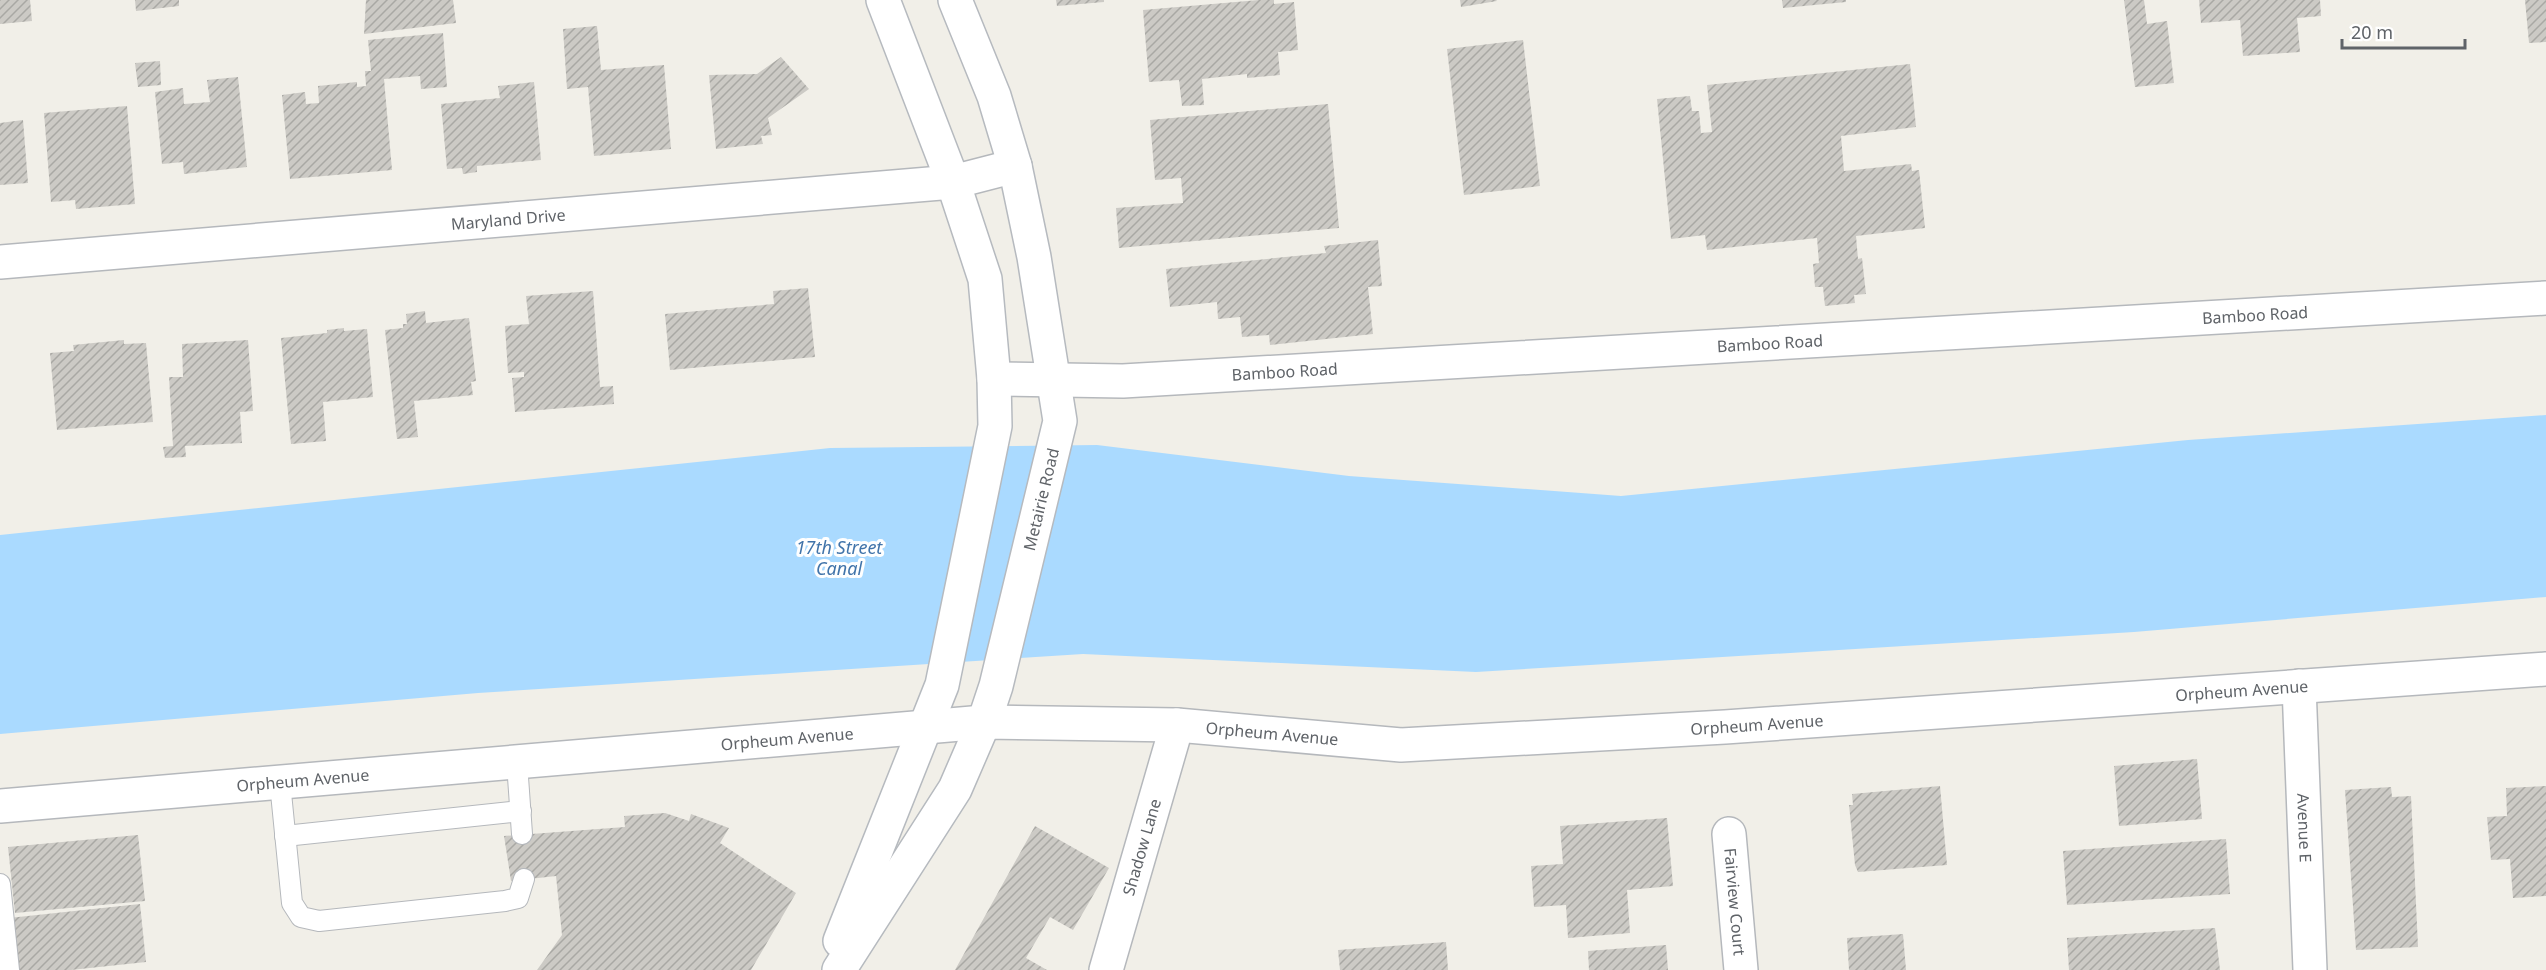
<svg xmlns="http://www.w3.org/2000/svg" width="2546" height="970" font-family="'Noto Sans',sans-serif">
<style>
.water{fill:#aadaff}
.building{fill:url(#building-hatch)}
.lines{fill:none;stroke-linecap:round;stroke-linejoin:round}
.lane-casing{stroke:#b5b8bc;stroke-width:22}
.street-casing{stroke:#b5b8bc;stroke-width:36}
.secondary-casing{stroke:#b6babf;stroke-width:36}
.lane{stroke:#fff;stroke-width:20}
.street{stroke:#fff;stroke-width:33}
.secondary{stroke:#fff;stroke-width:33}
.labels{text-anchor:middle;stroke-width:6;stroke-linejoin:round;paint-order:stroke}
.street-label{font-size:16px;fill:#5f6368;stroke:#fff}
.water-label{font-size:18px;font-style:italic;fill:#4174aa;stroke:#fff}
</style>
<defs>
<pattern id="building-hatch" width="6" height="6" patternUnits="userSpaceOnUse" patternTransform="scale(1.5)"><rect width="6" height="6" fill="#cccac5"/><path d="M-1 1l2-2M0 6l6-6M5 7l2-2" fill="none" stroke="#a9a8a4"/></pattern>
</defs>
<rect width="100%" height="100%" fill="#f1efe8"/>
<!-- water -->
<path class="water" d="M 2546,415 L 2546,597 L 2134,632 L 1476,672 L 1083,654 L 478,693 L 0,734 L 0,535 L 830,448 L 1097,445 L 1349,476 L 1621,496 L 2188,440 Z"/>
<!-- building -->
<g class="building">
<path d="M 0,0 L 30,0 L 32,21 L 0,24 Z"/>
<path d="M 135,0 L 179,0 L 179,6 L 136,11 Z"/>
<path d="M 366,0 L 453,0 L 456,23 L 364,34 Z"/>
<path d="M 1056,0 L 1104,0 L 1104,2 L 1057,6 Z"/>
<path d="M 1259,0 L 1274,0 L 1274,4 L 1294,2 L 1298,50 L 1278,52 L 1280,75 L 1247,78 L 1247,74 L 1202,79 L 1204,105 L 1182,106 L 1179,80 L 1149,82 L 1143,10 Z"/>
<path d="M 1460,0 L 1496,0 L 1497,1 L 1461,7 Z"/>
<path d="M 1782,0 L 1846,0 L 1846,2 L 1783,8 Z"/>
<path d="M 2124,0 L 2144,0 L 2147,24 L 2167,21 L 2174,83 L 2135,87 Z"/>
<path d="M 2199,0 L 2320,0 L 2321,16 L 2297,18 L 2300,52 L 2243,56 L 2240,20 L 2201,23 Z"/>
<path d="M 2525,0 L 2546,0 L 2546,42 L 2529,43 Z"/>
<path d="M 597,26 L 601,70 L 664,65 L 671,149 L 594,156 L 588,87 L 567,89 L 563,29 Z"/>
<path d="M 443,33 L 447,87 L 421,89 L 420,76 L 384,79 L 392,170 L 290,179 L 282,95 L 305,92 L 306,104 L 319,103 L 318,86 L 357,82 L 357,87 L 366,86 L 365,71 L 371,71 L 368,40 Z"/>
<path d="M 1523,40 L 1540,186 L 1464,195 L 1447,49 Z"/>
<path d="M 781,57 L 809,89 L 768,118 L 772,135 L 761,136 L 763,144 L 716,149 L 709,75 L 757,74 Z"/>
<path d="M 160,61 L 161,85 L 138,87 L 135,63 Z"/>
<path d="M 1910,64 L 1916,127 L 1841,136 L 1844,171 L 1911,164 L 1912,171 L 1919,170 L 1925,228 L 1856,236 L 1858,259 L 1862,258 L 1866,294 L 1854,295 L 1855,303 L 1825,306 L 1823,287 L 1815,287 L 1813,264 L 1819,263 L 1817,238 L 1707,250 L 1705,235 L 1671,239 L 1657,99 L 1690,96 L 1692,111 L 1699,111 L 1701,133 L 1712,132 L 1707,85 Z"/>
<path d="M 238,77 L 247,167 L 184,174 L 183,162 L 162,164 L 155,92 L 183,88 L 184,104 L 210,102 L 207,80 Z"/>
<path d="M 534,82 L 541,160 L 477,166 L 477,172 L 463,174 L 462,168 L 447,169 L 441,104 L 500,98 L 498,86 Z"/>
<path d="M 1328,104 L 1339,228 L 1119,248 L 1116,208 L 1183,203 L 1181,178 L 1155,180 L 1150,120 Z"/>
<path d="M 127,106 L 135,204 L 76,209 L 75,200 L 51,202 L 44,113 Z"/>
<path d="M 23,120 L 28,183 L 0,185 L 0,123 Z"/>
<path d="M 1378,240 L 1382,286 L 1368,287 L 1373,334 L 1270,345 L 1269,335 L 1242,337 L 1240,317 L 1218,319 L 1217,302 L 1170,307 L 1166,269 L 1326,253 L 1324,246 Z"/>
<path d="M 808,288 L 815,357 L 670,370 L 665,314 L 774,304 L 773,291 Z"/>
<path d="M 593,291 L 600,387 L 613,386 L 614,404 L 515,412 L 512,378 L 524,377 L 524,372 L 508,373 L 505,326 L 529,324 L 526,296 Z"/>
<path d="M 425,311 L 426,323 L 469,318 L 476,381 L 471,382 L 473,395 L 414,401 L 418,437 L 397,439 L 385,330 L 403,328 L 403,324 L 407,324 L 406,314 Z"/>
<path d="M 344,328 L 344,331 L 367,329 L 373,397 L 323,402 L 326,441 L 291,444 L 281,338 L 327,333 L 327,330 Z"/>
<path d="M 124,340 L 124,344 L 146,343 L 153,422 L 57,430 L 50,353 L 74,351 L 73,345 Z"/>
<path d="M 248,340 L 253,411 L 240,412 L 242,443 L 185,446 L 186,457 L 165,458 L 163,447 L 173,446 L 169,377 L 183,377 L 182,344 Z"/>
<path d="M 2197,759 L 2202,819 L 2119,826 L 2114,766 Z"/>
<path d="M 1940,786 L 1947,865 L 1858,872 L 1855,865 L 1849,805 L 1853,805 L 1852,794 Z"/>
<path d="M 2546,786 L 2546,896 L 2513,898 L 2510,859 L 2491,860 L 2487,817 L 2507,816 L 2506,788 Z"/>
<path d="M 2391,787 L 2392,797 L 2411,796 L 2418,947 L 2356,950 L 2345,790 Z"/>
<path d="M 665,813 L 689,821 L 691,814 L 729,828 L 720,843 L 796,893 L 751,970 L 537,970 L 562,935 L 556,876 L 511,881 L 504,836 L 625,827 L 624,816 Z"/>
<path d="M 1667,818 L 1673,886 L 1627,890 L 1630,933 L 1568,938 L 1566,905 L 1534,907 L 1531,866 L 1563,864 L 1560,826 Z"/>
<path d="M 1035,826 L 1109,868 L 1073,930 L 1050,917 L 1026,958 L 1047,970 L 955,970 Z"/>
<path d="M 138,835 L 145,901 L 15,913 L 8,847 Z"/>
<path d="M 2226,839 L 2230,894 L 2067,905 L 2063,851 Z"/>
<path d="M 140,904 L 146,962 L 71,970 L 14,970 L 9,918 Z"/>
<path d="M 2215,928 L 2220,970 L 2069,970 L 2067,938 Z"/>
<path d="M 1903,934 L 1906,970 L 1849,970 L 1847,938 Z"/>
<path d="M 1446,942 L 1448,970 L 1340,970 L 1338,950 Z"/>
<path d="M 1666,945 L 1668,970 L 1589,970 L 1588,951 Z"/>
</g>
<g class="lines">
<!-- lane casing -->
<g class="lane-casing">
<g id="lane">
<path d="M 517,763 L 522,834"/>
<path d="M 280,783 L 292,903 L 301,917 L 319,921 L 505,901 L 518,898 L 524,879"/>
<path d="M 285,836 L 521,811"/>
<path d="M 0,884 L 9,970"/>
</g>
</g>
<!-- street casing -->
<g class="street-casing">
<g id="street">
<path id="s1" d="M 0,262 L 953,182 L 1015,166"/>
<path id="s2" d="M 994,379 L 1123,381 L 2546,298"/>
<path id="s3" d="M 2299,686 L 2310,970"/>
<path id="s4" d="M 0,806 L 984,722 L 1177,725 L 1401,745 L 1725,727 L 2546,669"/>
<path id="s5" d="M 1729,834 L 1741,970"/>
<path id="s6" d="M 1106,970 L 1177,725"/>
</g>
</g>
<!-- secondary casing -->
<g class="secondary-casing">
<g id="secondary">
<path d="M 840,941 L 942,685 L 995,426 L 994,379 L 985,279 L 953,182 L 883,0"/>
<path id="s7" d="M 839,970 L 955,789 L 984,722 L 996,686 L 1060,421 L 1034,257 L 1015,166 L 994,96 L 955,0"/>
</g>
</g>
<!-- lane -->
<use href="#lane" class="lane"/>
<!-- street -->
<use href="#street" class="street"/>
<!-- secondary -->
<use href="#secondary" class="secondary"/>
</g>
<g class="labels">
<!-- street labels -->
<g class="street-label">
<text dy="6" stroke="none"><textPath href="#s1" startOffset="510">Maryland Drive</textPath></text>
<text dy="6" stroke="none"><textPath href="#s2" startOffset="1263">Bamboo Road</textPath></text>
<text dy="6" stroke="none"><textPath href="#s2" startOffset="777">Bamboo Road</textPath></text>
<text dy="6" stroke="none"><textPath href="#s2" startOffset="291">Bamboo Road</textPath></text>
<text dy="6" stroke="none"><textPath href="#s7" startOffset="518">Metairie Road</textPath></text>
<text dy="6" stroke="none"><textPath href="#s4" startOffset="2248">Orpheum Avenue</textPath></text>
<text dy="6" stroke="none"><textPath href="#s4" startOffset="1762">Orpheum Avenue</textPath></text>
<text dy="6" stroke="none"><textPath href="#s4" startOffset="1276">Orpheum Avenue</textPath></text>
<text dy="6" stroke="none"><textPath href="#s4" startOffset="790">Orpheum Avenue</textPath></text>
<text dy="6" stroke="none"><textPath href="#s4" startOffset="304">Orpheum Avenue</textPath></text>
<text dy="6" stroke="none"><textPath href="#s3" startOffset="142">Avenue E</textPath></text>
<text dy="6" stroke="none"><textPath href="#s6" startOffset="128">Shadow Lane</textPath></text>
<text dy="6" stroke="none"><textPath href="#s5" startOffset="68">Fairview Court</textPath></text>
</g>
<!-- water labels -->
<g class="water-label">
<text x="839" y="554">17th Street<tspan x="839" dy="21">Canal</tspan></text>
</g>
</g>
<!-- scale -->
<path d="M2342 39v9h123v-9" fill="none" stroke="#5f6368" stroke-width="3"/>
<text x="2351" y="39" font-size="18" fill="#5f6368" stroke="#ffffff" stroke-width="4.5" paint-order="stroke">20 m</text>
</svg>
